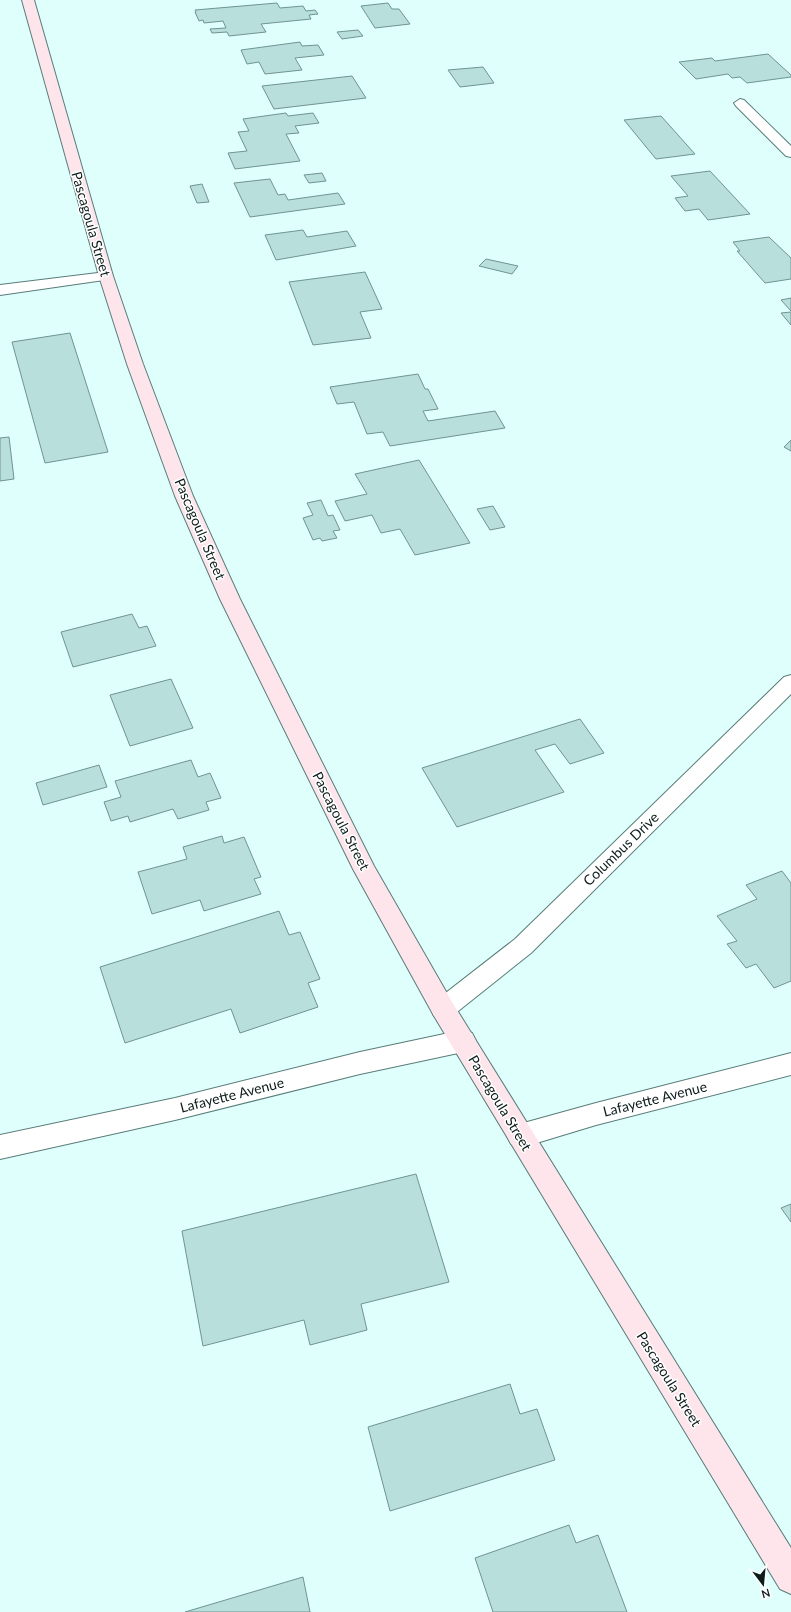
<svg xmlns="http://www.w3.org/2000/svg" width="791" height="1612" font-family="Lato,sans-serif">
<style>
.building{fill:#b8dfdb;stroke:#6f9491}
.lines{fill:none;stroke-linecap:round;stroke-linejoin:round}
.street-casing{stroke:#597d7a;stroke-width:2}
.secondary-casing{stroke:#597d7a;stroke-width:2}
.street{fill:#fff;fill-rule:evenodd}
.secondary{fill:#fee4eb;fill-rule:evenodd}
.labels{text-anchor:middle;stroke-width:3;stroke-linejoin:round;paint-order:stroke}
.street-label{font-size:14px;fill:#0d1c1a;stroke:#fff}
</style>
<rect width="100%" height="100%" fill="#dffffc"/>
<!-- building -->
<g class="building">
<path d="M 277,3 L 280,8 L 303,6 L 306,11 L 315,10 L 318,14 L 309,15 L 311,19 L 261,24 L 266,32 L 229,36 L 227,32 L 212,33 L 210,29 L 226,28 L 223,21 L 204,23 L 203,20 L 199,21 L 195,12 L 196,12 L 195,10 Z"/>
<path d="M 388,3 L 392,9 L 399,9 L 410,24 L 375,28 L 361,6 Z"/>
<path d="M 358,30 L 363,36 L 342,39 L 337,32 Z"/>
<path d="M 300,42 L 302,46 L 318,45 L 324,55 L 295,58 L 302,70 L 265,74 L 259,62 L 247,64 L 241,50 Z"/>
<path d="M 768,54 L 791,75 L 791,77 L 747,83 L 740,77 L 732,78 L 728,74 L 696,79 L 679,62 L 712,58 L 715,61 Z"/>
<path d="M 483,67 L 494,83 L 460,87 L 448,70 Z"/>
<path d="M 352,76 L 366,98 L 274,109 L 262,86 Z"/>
<path d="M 286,113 L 288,116 L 313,113 L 319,123 L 295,126 L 299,133 L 286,134 L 300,161 L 235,169 L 228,153 L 247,151 L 238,132 L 249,131 L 243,119 Z"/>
<path d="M 661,116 L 695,154 L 656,159 L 624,120 Z"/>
<path d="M 710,171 L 750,214 L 708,220 L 699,209 L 685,211 L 675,198 L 688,196 L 671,176 Z"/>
<path d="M 322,173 L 326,181 L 309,183 L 304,175 Z"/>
<path d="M 270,179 L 278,195 L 285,194 L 288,200 L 338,193 L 345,204 L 250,217 L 234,183 Z"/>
<path d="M 202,184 L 209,202 L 197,203 L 190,186 Z"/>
<path d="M 303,230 L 307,237 L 347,231 L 356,246 L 276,260 L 265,235 Z"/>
<path d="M 769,237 L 791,258 L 791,279 L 765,283 L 737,251 L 740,251 L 733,242 Z"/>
<path d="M 486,259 L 518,266 L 512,274 L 479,266 Z"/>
<path d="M 365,272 L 382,309 L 360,312 L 371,338 L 313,345 L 289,282 Z"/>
<path d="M 791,298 L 791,311 L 781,300 Z"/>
<path d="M 791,312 L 791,325 L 781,313 Z"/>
<path d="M 70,333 L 108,452 L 45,463 L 12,342 Z"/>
<path d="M 418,374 L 425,389 L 428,389 L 438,409 L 423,411 L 428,421 L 495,411 L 505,428 L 390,446 L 383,432 L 367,434 L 354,402 L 337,404 L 330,387 Z"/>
<path d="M 9,437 L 14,479 L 0,481 L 0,438 Z"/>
<path d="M 791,440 L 791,451 L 784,447 Z"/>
<path d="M 419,460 L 470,543 L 415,555 L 400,529 L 381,533 L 372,515 L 345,521 L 335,501 L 367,494 L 355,474 Z"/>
<path d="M 321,500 L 328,516 L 333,515 L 340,530 L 333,531 L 337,538 L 322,541 L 320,538 L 313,540 L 303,518 L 313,515 L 307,503 Z"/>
<path d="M 493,506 L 505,527 L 490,530 L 477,509 Z"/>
<path d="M 132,614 L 139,628 L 147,626 L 156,646 L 73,667 L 61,632 Z"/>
<path d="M 171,679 L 193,728 L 130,746 L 110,695 Z"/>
<path d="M 580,719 L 604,753 L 570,764 L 555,744 L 535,750 L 564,792 L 457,827 L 422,768 Z"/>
<path d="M 191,760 L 198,777 L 210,773 L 221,798 L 206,802 L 209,810 L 178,819 L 173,809 L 130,822 L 128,816 L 111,821 L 104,802 L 121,797 L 115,781 Z"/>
<path d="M 99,765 L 107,787 L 43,805 L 36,783 Z"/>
<path d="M 222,836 L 224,843 L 244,837 L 261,877 L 254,879 L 261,894 L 204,911 L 200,900 L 152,914 L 138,872 L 187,859 L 183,847 Z"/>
<path d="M 782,871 L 791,883 L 791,981 L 774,988 L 756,964 L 746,968 L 727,944 L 737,941 L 717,916 L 757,899 L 746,885 Z"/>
<path d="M 279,911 L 289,935 L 300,932 L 320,979 L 308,983 L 318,1007 L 240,1033 L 231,1009 L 125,1043 L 100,967 Z"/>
<path d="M 416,1174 L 449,1282 L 361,1304 L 367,1330 L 310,1345 L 304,1320 L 203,1346 L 182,1231 Z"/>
<path d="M 791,1204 L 791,1222 L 781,1208 Z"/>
<path d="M 510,1384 L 520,1414 L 537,1409 L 555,1460 L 390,1511 L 368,1427 Z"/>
<path d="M 569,1525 L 576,1543 L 598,1535 L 627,1612 L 493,1612 L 475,1558 Z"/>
<path d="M 303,1577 L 310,1612 L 185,1612 Z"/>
</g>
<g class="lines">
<!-- street casing -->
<g class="street-casing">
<g id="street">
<path d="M 740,99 L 744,100 L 791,146 L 791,157 L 786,156 L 736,106 L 734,103 Z"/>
<path d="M 106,272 L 111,273 L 113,276 L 111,279 L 0,295 L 0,285 Z"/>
<path d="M 791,675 L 791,694 L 531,953 L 452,1016 L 443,1019 L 434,1016 L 431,1009 L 434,1002 L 515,939 L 784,677 Z"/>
<path d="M 463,1030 L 472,1033 L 476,1041 L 472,1049 L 463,1052 L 360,1074 L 175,1120 L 0,1159 L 0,1135 L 175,1098 L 360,1052 Z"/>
<path d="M 791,1053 L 791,1075 L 596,1125 L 520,1148 L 511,1144 L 507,1136 L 511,1128 L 520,1124 L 596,1103 Z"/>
</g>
</g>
<!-- secondary casing -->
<g class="secondary-casing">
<path id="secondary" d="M 22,0 L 34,0 L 113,276 L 143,364 L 193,496 L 240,599 L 374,866 L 452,1002 L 791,1548 L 791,1594 L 780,1589 L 434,1016 L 353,869 L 220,599 L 175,496 L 127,364 L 99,276 Z"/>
</g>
<!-- street -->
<use href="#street" class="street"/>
<!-- secondary -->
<use href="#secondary" class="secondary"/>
</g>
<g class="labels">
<!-- street labels -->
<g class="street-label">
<text transform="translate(91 224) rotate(74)" y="5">Pascagoula Street</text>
<text transform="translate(200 529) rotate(67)" y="5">Pascagoula Street</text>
<text transform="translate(341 821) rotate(63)" y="5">Pascagoula Street</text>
<text transform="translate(621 849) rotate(-44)" y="5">Columbus Drive</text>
<text transform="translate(232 1095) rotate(-14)" y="5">Lafayette Avenue</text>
<text transform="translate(655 1099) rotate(-14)" y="5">Lafayette Avenue</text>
<text transform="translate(500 1103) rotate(59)" y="5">Pascagoula Street</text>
<text transform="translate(669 1379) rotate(58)" y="5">Pascagoula Street</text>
</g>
</g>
<!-- north arrow -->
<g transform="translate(763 1584) rotate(164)" stroke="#ffffff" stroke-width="3" paint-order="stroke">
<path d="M0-3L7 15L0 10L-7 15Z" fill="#0d1c1a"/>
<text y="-6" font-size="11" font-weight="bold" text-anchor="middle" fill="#0d1c1a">N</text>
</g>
</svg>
